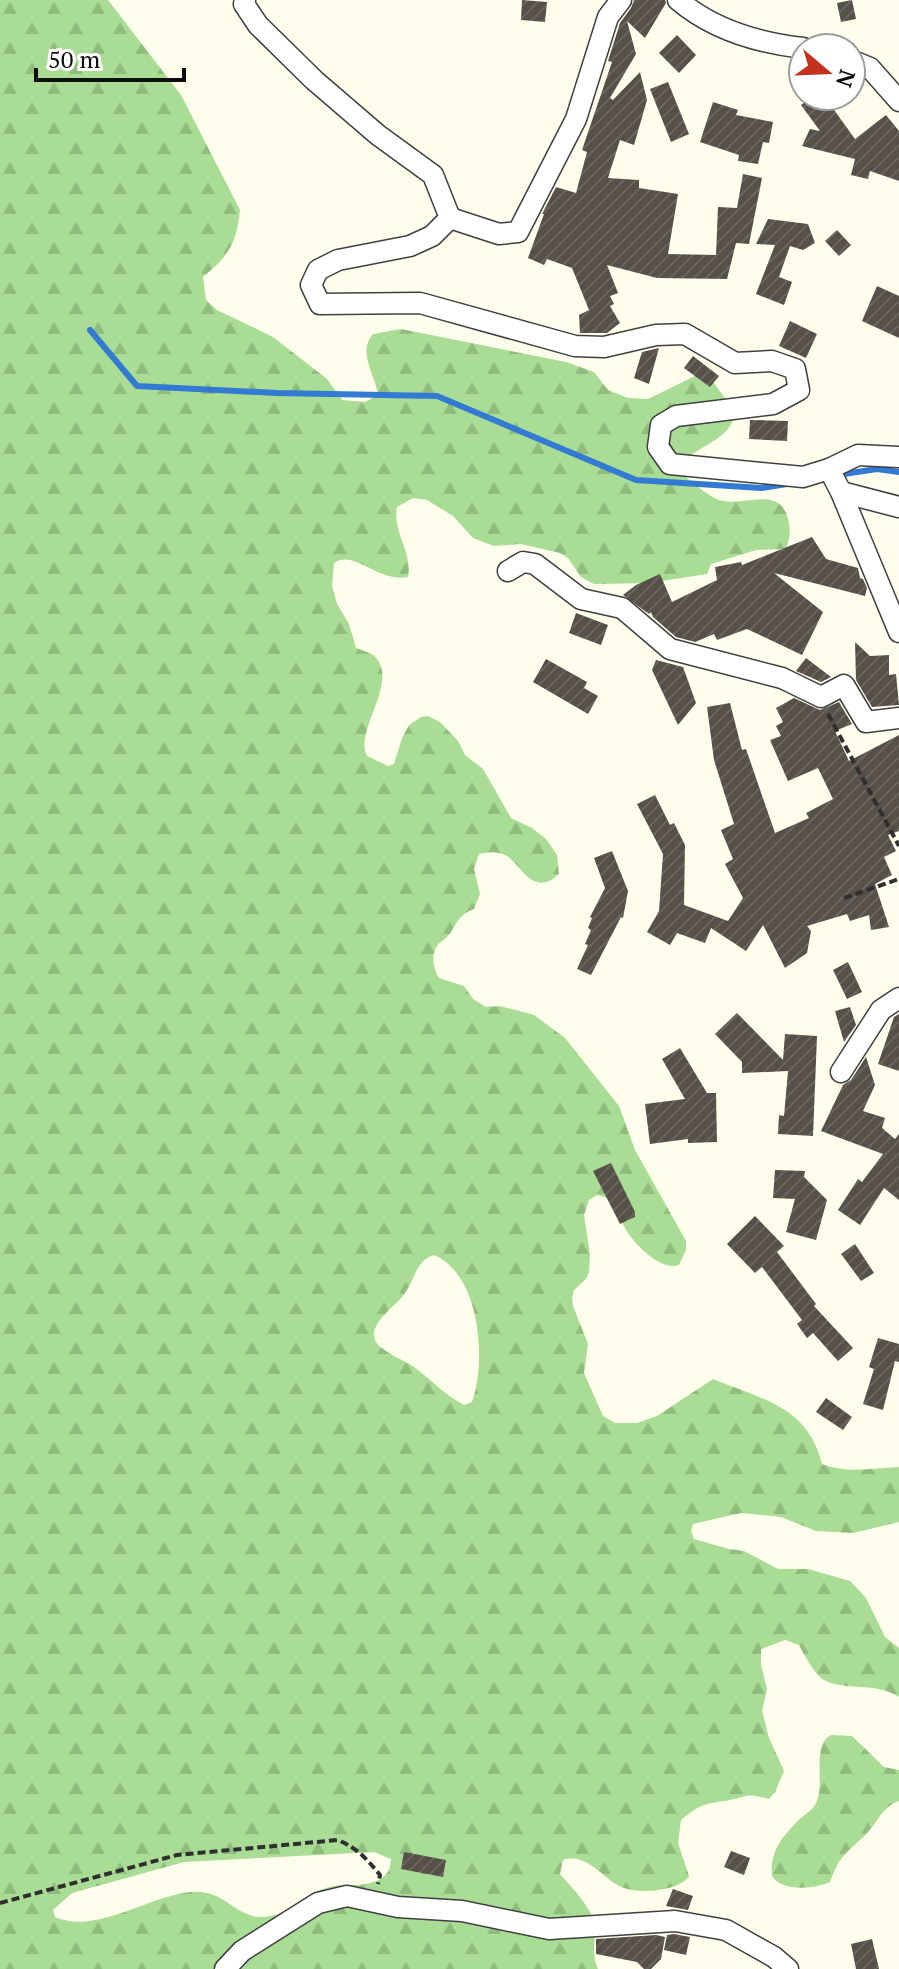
<svg xmlns="http://www.w3.org/2000/svg" width="899" height="1969" font-family="'PT Serif',serif">
<style>
.forest{fill:url(#forest-firs);fill-rule:evenodd}
.lines{fill:none;stroke-linecap:round;stroke-linejoin:round}
.stream{stroke:#337ad3;stroke-width:6}
.building{fill:url(#building-hatch)}
.minor-casing{stroke:#404040;stroke-width:23}
.path{stroke:#2f2f2f;stroke-width:4;stroke-dasharray:8 4;stroke-linecap:butt}
.minor{stroke:#fff;stroke-width:20}
</style>
<defs>
<pattern id="forest-firs" width="22" height="20" patternUnits="userSpaceOnUse" patternTransform="scale(2)"><rect width="22" height="20" fill="#a9dc94"/><path d="M5 1l3.5 6h-7zM16 11l3.5 6h-7z" fill="#90bc7e"/></pattern>
<pattern id="building-hatch" width="6" height="6" patternUnits="userSpaceOnUse" patternTransform="scale(2)"><rect width="6" height="6" fill="#565049"/><path d="M-1 1l2-2M0 6l6-6M5 7l2-2" fill="none" stroke="#69645f"/></pattern>
</defs>
<rect width="100%" height="100%" fill="#fffeed"/>
<!-- forest -->
<g class="forest">
<path d="M 0,0 L 108,0 L 181,95 L 240,210 C 237,242 229,256 203,277 L 206,300 L 217,310 L 273,337 L 327,379 L 342,400 L 365,402 L 378,395 C 375,373 357,353 373,334 L 401,329 L 566,362 L 594,372 L 608,390 L 628,398 L 648,399 L 699,374 L 712,379 C 717,390 731,403 733,411 C 738,435 698,447 685,460 L 684,475 C 691,482 710,497 719,500 C 744,508 779,484 788,519 C 791,532 790,537 786,549 L 756,550 L 711,564 L 707,574 L 649,583 L 594,584 L 581,577 L 568,558 L 560,553 L 521,544 L 494,546 L 473,538 L 453,516 L 427,500 L 413,498 L 397,507 C 392,532 413,552 408,577 C 378,583 354,549 334,563 L 332,586 L 337,604 L 349,624 L 356,648 C 361,650 369,652 373,655 C 402,679 353,731 367,756 L 388,766 L 394,764 L 402,738 L 409,725 L 421,717 L 428,716 L 440,722 L 458,741 L 465,755 L 483,769 L 511,818 L 532,828 L 546,839 L 557,855 L 559,874 C 532,899 521,863 505,855 C 497,851 488,852 479,854 L 474,869 L 480,894 L 474,909 C 460,914 458,921 451,932 C 448,938 440,941 437,946 C 430,957 434,969 439,978 L 464,986 L 473,999 L 486,1007 L 500,1006 L 534,1015 L 565,1038 L 619,1106 L 635,1150 L 686,1241 L 686,1250 L 679,1265 C 661,1271 638,1247 628,1233 C 621,1223 618,1210 611,1199 L 597,1195 L 589,1200 L 584,1215 L 590,1255 L 589,1272 L 586,1279 L 574,1290 L 572,1298 L 573,1306 L 588,1344 L 584,1373 L 603,1416 L 615,1423 L 637,1423 L 657,1416 L 713,1379 C 761,1399 808,1406 822,1464 C 849,1474 872,1468 899,1467 L 899,1522 L 853,1533 L 816,1531 L 781,1517 L 741,1513 L 693,1524 L 691,1531 L 694,1539 L 729,1549 L 744,1551 L 778,1569 L 808,1569 L 850,1581 L 866,1598 L 885,1637 L 899,1648 L 899,1697 C 874,1680 838,1693 820,1677 C 811,1668 805,1656 799,1645 L 785,1640 L 761,1649 L 761,1665 L 767,1689 L 762,1711 L 769,1738 L 784,1771 L 775,1792 L 769,1799 C 744,1793 751,1796 730,1800 C 706,1804 701,1803 681,1820 L 678,1843 L 689,1876 C 680,1891 640,1894 624,1888 C 603,1881 589,1852 563,1860 L 560,1874 C 570,1886 591,1906 594,1923 C 597,1940 590,1951 598,1969 L 0,1969 ZM 434,1255 C 480,1274 487,1360 472,1402 L 464,1405 C 442,1393 433,1381 414,1367 C 404,1360 391,1356 382,1348 C 377,1345 373,1338 374,1332 C 378,1316 396,1306 405,1293 C 415,1279 416,1260 434,1255 ZM 374,1852 L 391,1859 C 390,1868 389,1874 380,1879 C 363,1889 344,1882 326,1888 C 302,1896 287,1918 260,1917 C 234,1916 224,1889 191,1892 C 148,1896 96,1935 55,1917 L 53,1910 L 72,1893 L 184,1862 Z"/>
<path d="M 831,1735 L 852,1736 L 884,1767 L 899,1770 L 899,1801 C 882,1807 879,1820 868,1832 C 848,1853 840,1853 830,1882 C 814,1889 782,1892 772,1876 C 770,1852 781,1838 797,1822 C 802,1816 811,1812 815,1805 C 827,1785 810,1747 831,1735 Z"/>
</g>
<g class="lines">
<!-- stream -->
<g class="stream">
<path d="M 90,330 L 137,386 L 277,393 L 437,396 L 636,480 L 761,488 L 787,484"/>
<path d="M 837,475 L 877,469 L 899,472"/>
</g>
</g>
<!-- building -->
<g class="building">
<path d="M 522,0 L 547,2 L 545,22 L 521,20 Z"/>
<path d="M 634,0 L 665,0 L 666,3 L 645,38 L 627,21 L 636,54 L 610,98 L 613,100 L 640,72 L 647,100 L 634,145 L 620,140 L 608,178 L 639,180 L 639,188 L 678,194 L 668,254 L 716,255 L 718,207 L 737,208 L 743,174 L 762,178 L 749,244 L 736,243 L 727,279 L 657,278 L 607,265 L 618,293 L 610,296 L 614,304 L 610,306 L 620,323 L 607,333 L 580,333 L 579,315 L 589,310 L 572,268 L 547,259 L 544,265 L 528,258 L 544,214 L 542,214 L 556,187 L 576,193 L 587,152 L 582,150 L 612,62 L 608,61 L 620,23 L 631,8 Z"/>
<path d="M 852,0 L 856,19 L 841,22 L 837,3 Z"/>
<path d="M 677,35 L 696,55 L 679,73 L 659,53 Z"/>
<path d="M 668,82 L 689,134 L 671,142 L 650,89 Z"/>
<path d="M 813,96 L 824,96 L 855,139 L 886,115 L 899,131 L 899,181 L 870,171 L 868,179 L 851,175 L 855,159 L 802,146 L 810,129 L 820,131 L 801,105 Z"/>
<path d="M 713,102 L 738,110 L 736,115 L 773,122 L 769,143 L 763,142 L 758,164 L 738,161 L 739,155 L 700,142 Z"/>
<path d="M 768,219 L 808,224 L 815,243 L 803,250 L 790,246 L 779,277 L 792,282 L 784,305 L 756,294 L 775,245 L 756,244 Z"/>
<path d="M 837,230 L 851,245 L 839,256 L 825,241 Z"/>
<path d="M 877,286 L 899,296 L 899,338 L 862,321 Z"/>
<path d="M 790,321 L 817,334 L 806,358 L 779,346 Z"/>
<path d="M 659,348 L 649,384 L 634,378 L 642,352 Z"/>
<path d="M 693,356 L 719,376 L 710,387 L 684,368 Z"/>
<path d="M 750,420 L 788,421 L 787,441 L 749,439 Z"/>
<path d="M 812,537 L 826,559 L 858,568 L 860,578 L 863,579 L 867,588 L 865,596 L 774,573 L 823,612 L 802,655 L 747,629 L 717,640 L 714,634 L 695,642 L 676,637 L 653,617 L 651,612 L 649,614 L 623,595 L 636,585 L 660,574 L 672,602 L 717,580 L 715,567 L 741,562 L 742,565 Z"/>
<path d="M 576,613 L 608,625 L 601,645 L 569,633 Z"/>
<path d="M 855,642 L 870,656 L 889,655 L 889,675 L 896,674 L 899,705 L 872,707 L 856,680 Z"/>
<path d="M 806,658 L 831,677 L 821,682 L 796,671 Z"/>
<path d="M 546,659 L 587,682 L 584,688 L 598,696 L 588,714 L 533,682 Z"/>
<path d="M 656,660 L 683,667 L 696,703 L 678,725 L 652,670 Z"/>
<path d="M 794,698 L 820,710 L 839,702 L 852,724 L 835,731 L 849,761 L 899,735 L 899,831 L 888,835 L 896,851 L 884,857 L 892,875 L 875,884 L 889,927 L 871,930 L 869,915 L 850,921 L 847,914 L 807,926 L 811,931 L 807,953 L 785,968 L 763,925 L 746,951 L 711,928 L 705,943 L 677,933 L 670,945 L 647,932 L 659,911 L 663,854 L 637,804 L 655,795 L 670,825 L 674,823 L 685,845 L 684,905 L 728,921 L 743,898 L 725,864 L 733,859 L 721,830 L 734,824 L 714,760 L 707,707 L 730,703 L 742,750 L 746,749 L 775,833 L 809,818 L 806,813 L 833,799 L 818,768 L 788,781 L 770,740 L 781,736 L 776,726 L 783,722 L 776,708 Z"/>
<path d="M 612,851 L 628,891 L 623,918 L 621,917 L 591,975 L 577,969 L 588,945 L 585,944 L 591,930 L 588,928 L 592,918 L 590,917 L 605,888 L 594,858 Z"/>
<path d="M 848,962 L 862,992 L 847,999 L 833,970 Z"/>
<path d="M 850,1007 L 856,1025 L 844,1042 L 835,1011 Z"/>
<path d="M 737,1013 L 783,1060 L 785,1034 L 817,1036 L 813,1136 L 778,1134 L 779,1115 L 784,1116 L 788,1071 L 742,1073 L 742,1062 L 715,1034 Z"/>
<path d="M 899,1014 L 899,1071 L 878,1064 L 894,1017 Z"/>
<path d="M 680,1048 L 707,1093 L 716,1093 L 717,1142 L 688,1143 L 688,1139 L 650,1144 L 645,1104 L 685,1099 L 662,1059 Z"/>
<path d="M 866,1057 L 875,1085 L 863,1111 L 885,1118 L 882,1128 L 895,1139 L 899,1134 L 899,1200 L 884,1188 L 860,1225 L 838,1210 L 858,1179 L 862,1182 L 883,1154 L 821,1131 L 843,1085 L 851,1080 Z"/>
<path d="M 611,1163 L 635,1212 L 635,1217 L 620,1224 L 593,1171 Z"/>
<path d="M 775,1170 L 805,1171 L 804,1177 L 827,1200 L 816,1240 L 786,1232 L 795,1199 L 773,1198 Z"/>
<path d="M 755,1216 L 784,1246 L 777,1252 L 816,1304 L 814,1306 L 853,1348 L 838,1361 L 813,1333 L 807,1338 L 797,1324 L 802,1320 L 762,1267 L 755,1273 L 727,1244 Z"/>
<path d="M 855,1244 L 874,1273 L 861,1281 L 841,1254 Z"/>
<path d="M 878,1338 L 899,1344 L 899,1362 L 895,1361 L 883,1410 L 863,1404 L 874,1369 L 869,1367 Z"/>
<path d="M 826,1398 L 852,1417 L 843,1430 L 816,1412 Z"/>
<path d="M 731,1851 L 750,1858 L 744,1875 L 724,1867 Z"/>
<path d="M 404,1852 L 446,1860 L 443,1877 L 401,1869 Z"/>
<path d="M 673,1889 L 693,1896 L 688,1910 L 666,1906 Z"/>
<path d="M 674,1934 L 690,1937 L 686,1955 L 664,1950 L 667,1935 Z"/>
<path d="M 656,1935 L 665,1937 L 661,1959 L 651,1969 L 644,1969 L 637,1962 L 596,1954 L 596,1939 Z"/>
<path d="M 872,1939 L 879,1969 L 856,1969 L 851,1944 Z"/>
</g>
<g class="lines">
<!-- minor casing -->
<g class="minor-casing">
<g id="minor">
<path d="M 245,0 L 244,4 L 258,25 L 314,80 L 378,135 L 433,175 L 450,218 L 432,236 L 410,246 L 338,260 L 318,270 L 311,285 L 320,304 L 420,303 L 575,346 L 604,347 L 656,335 L 685,334 L 735,363 L 772,361 L 795,369 L 799,390 L 773,404 L 676,416 L 661,425 L 658,447 L 670,464 L 803,477 L 829,469 L 858,455 L 899,457"/>
<path d="M 678,0 C 712,29 759,43 803,48"/>
<path d="M 851,60 L 870,68 L 899,101"/>
<path d="M 450,218 L 499,234 L 518,232 L 576,119 L 608,17 L 621,0"/>
<path d="M 829,469 L 841,492 L 899,632"/>
<path d="M 841,492 L 899,507"/>
<path d="M 508,571 L 523,562 L 535,564 L 581,599 L 622,608 L 670,649 L 782,678 L 821,697 L 844,685 L 866,722 L 899,718"/>
<path d="M 841,1072 L 881,1010 L 899,998"/>
<path d="M 225,1969 L 242,1951 L 318,1903 L 347,1896 L 398,1907 L 462,1911 L 549,1929 L 675,1921 L 726,1930 L 774,1957 L 788,1969"/>
</g>
</g>
<!-- path -->
<g class="path">
<path d="M 828,714 L 899,846"/>
<path d="M 844,898 L 899,879"/>
<path d="M 0,1903 L 177,1855 L 338,1840 C 357,1848 367,1859 380,1875 L 378,1884"/>
</g>
<!-- minor -->
<use href="#minor" class="minor"/>
</g>
<!-- north arrow -->
<g transform="translate(827 72) rotate(109)"><circle r="38" fill="#ffffff" stroke="#9e9e9e" stroke-width="2"/>
<path d="M0-6L14 30L0 20L-14 30Z" fill="#c3311f"/>
<text y="-12" font-size="22" font-weight="bold" text-anchor="middle" fill="#0d0d0d">N</text>
</g>
<!-- scale -->
<path d="M36 68v12h148v-12" fill="none" stroke="#0d0d0d" stroke-width="4"/>
<text x="48" y="68" font-size="24" fill="#0d0d0d" stroke="#ffffff" stroke-width="6" paint-order="stroke">50 m</text>
</svg>
